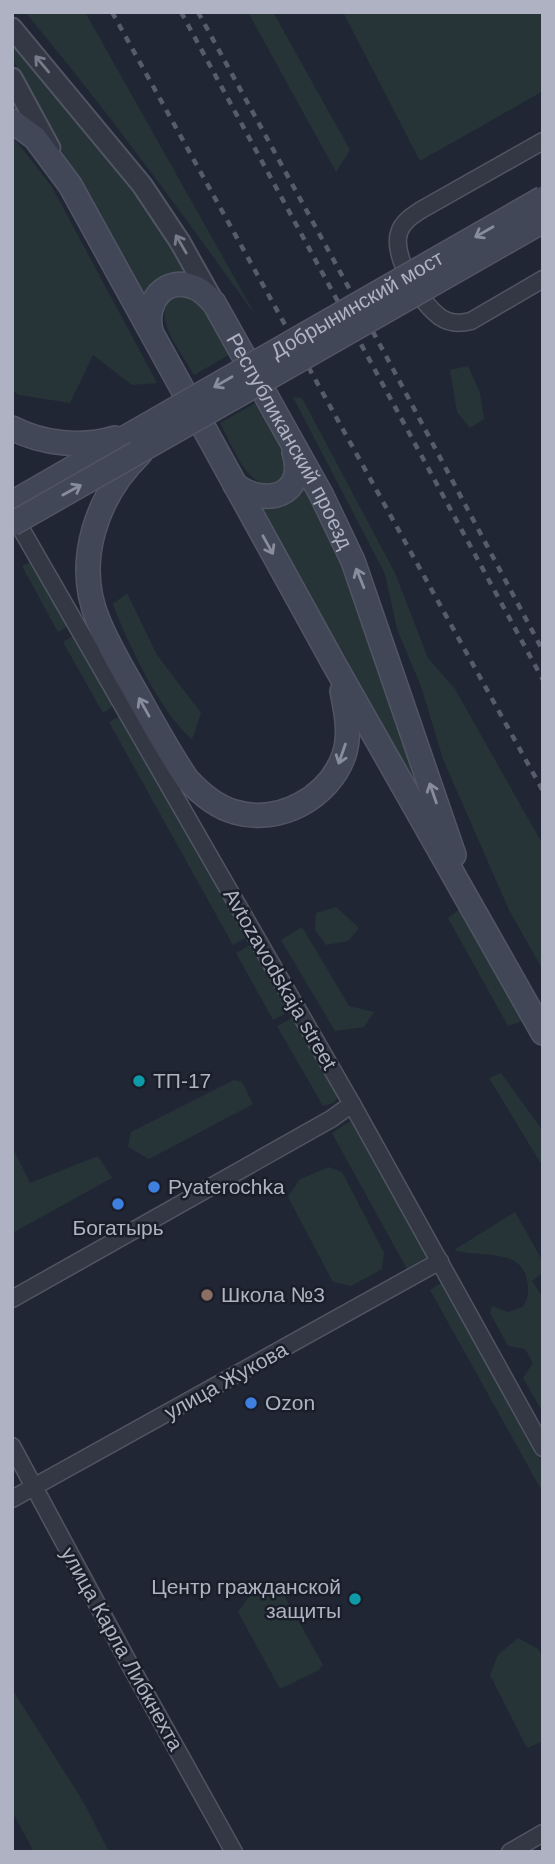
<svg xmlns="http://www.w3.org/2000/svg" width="555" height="1864" font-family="Helvetica,sans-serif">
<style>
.green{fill:#263438}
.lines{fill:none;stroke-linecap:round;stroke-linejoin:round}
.minor-casing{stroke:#515563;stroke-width:19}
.tertiary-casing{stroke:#515563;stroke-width:23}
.secondary-casing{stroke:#515563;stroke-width:26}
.minor{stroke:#343845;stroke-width:16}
.tertiary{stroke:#343845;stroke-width:19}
.secondary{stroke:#424758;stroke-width:23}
.rail{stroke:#565c6c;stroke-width:4.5;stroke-dasharray:7 7;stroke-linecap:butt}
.secondary-bridge-casing{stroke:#515563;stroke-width:26;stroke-linecap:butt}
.secondary-bridge{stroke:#424758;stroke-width:23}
.oneway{stroke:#777b8a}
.oneway2{stroke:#888d9d}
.culture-dot{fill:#0f9aa8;stroke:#191e29;stroke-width:2.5}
.shop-dot{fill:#3f7fe0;stroke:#191e29;stroke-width:2.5}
.education-dot{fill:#8d6e63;stroke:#191e29;stroke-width:2.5}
.labels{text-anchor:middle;stroke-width:5;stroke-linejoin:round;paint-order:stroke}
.street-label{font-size:21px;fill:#aeb2c2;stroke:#191e29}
.poi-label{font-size:21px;fill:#aeb2c2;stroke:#191e29;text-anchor:start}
</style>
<rect width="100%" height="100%" fill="#212634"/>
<!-- green -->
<g class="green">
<path d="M 25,12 L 85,12 L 256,316 C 182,213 107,110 25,12 Z"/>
<path d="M 248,12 L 273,12 L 350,150 L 336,172 Z"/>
<path d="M 343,12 L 543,12 L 543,91 L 420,161 Z"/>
<path d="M 12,41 L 140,197 L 190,276 C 165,271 152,280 143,303 L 12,58 Z"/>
<path d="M 12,140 L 16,141 L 52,187 L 157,383 L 132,385 L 93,355 L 70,403 L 19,395 L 12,390 Z"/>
<path d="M 184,292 L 202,303 L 232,353 L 194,375 C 181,350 141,306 184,292 Z"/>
<path d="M 468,366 L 480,393 L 484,419 L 470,428 L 457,412 L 450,370 Z"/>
<path d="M 293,397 L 302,398 L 395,573 L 428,658 L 455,689 L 543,845 L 543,970 L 509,910 L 443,759 L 422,689 L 397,629 L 385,574 Z"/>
<path d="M 259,401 L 285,449 L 287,472 C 255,509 233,447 220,423 Z"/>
<path d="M 306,479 L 362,596 L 422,794 L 257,506 Z"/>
<path d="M 33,561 L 70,625 L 58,632 L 22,566 Z"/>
<path d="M 127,593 L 157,655 L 201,713 L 192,739 C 160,712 128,644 113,604 Z"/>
<path d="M 76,634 L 116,704 L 103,713 L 63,642 Z"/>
<path d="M 123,714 L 250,935 L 233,945 L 109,722 Z"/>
<path d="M 336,907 L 359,928 L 348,941 L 326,945 L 315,930 L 316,913 Z"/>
<path d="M 459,910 L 522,1021 L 508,1026 L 448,918 Z"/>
<path d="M 302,927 L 349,1006 L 374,1012 L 364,1027 L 335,1031 L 281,940 Z"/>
<path d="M 254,943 L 292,1010 L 273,1020 L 236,953 Z"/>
<path d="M 296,1016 L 340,1095 L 333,1103 L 323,1106 L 277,1026 Z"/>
<path d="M 501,1073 L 543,1131 L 543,1167 L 489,1078 Z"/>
<path d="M 234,1080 L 242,1082 L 253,1104 L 149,1159 L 128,1147 L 131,1132 Z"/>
<path d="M 352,1120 L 428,1256 L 407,1269 L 332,1133 Z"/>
<path d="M 12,1147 L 30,1183 L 98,1156 L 112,1178 L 12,1233 Z"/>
<path d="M 328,1167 L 342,1172 L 384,1253 L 382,1269 L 351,1286 L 333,1282 L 288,1197 L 299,1180 Z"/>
<path d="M 515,1212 L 543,1262 L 543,1272 L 532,1281 L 543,1298 L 543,1413 L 523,1378 L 533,1363 L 525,1349 L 508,1346 L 490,1313 L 492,1306 L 508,1312 L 523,1307 C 529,1296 529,1292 527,1280 C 521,1247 478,1258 454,1250 Z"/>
<path d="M 443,1282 L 543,1464 L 543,1493 L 430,1290 Z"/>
<path d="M 276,1581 L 323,1665 L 319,1670 L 280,1689 L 238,1612 L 252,1593 Z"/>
<path d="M 518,1638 L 538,1649 L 543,1657 L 543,1741 L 527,1748 L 490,1675 L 498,1655 Z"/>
<path d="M 12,1689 L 84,1803 L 109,1852 L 34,1852 L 12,1811 Z"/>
</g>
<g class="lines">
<!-- minor casing -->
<g class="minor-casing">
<g id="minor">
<path d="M 543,141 L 421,210 C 412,216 402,222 399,233 C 392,257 421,303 440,317 C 450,324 460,324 471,321 L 543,279"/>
<path d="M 12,513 L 352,1104 L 543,1448"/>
<path d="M 12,1299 L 331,1119 L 352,1104"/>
<path d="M 12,1446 L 131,1667 L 234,1852"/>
<path d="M 12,1499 L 440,1261"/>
<path d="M 510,1852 L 543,1833"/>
</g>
</g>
<!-- tertiary casing -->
<g class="tertiary-casing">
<g id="tertiary">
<path d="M 12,28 L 142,185 L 180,242 L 212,299"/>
<path d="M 12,78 L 50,148"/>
</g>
</g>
<!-- secondary casing -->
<g class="secondary-casing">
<g id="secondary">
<path d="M 12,121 L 35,138 L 70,185 L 334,664 L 543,1033"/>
<path id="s1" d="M 151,331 C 144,302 165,274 196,288 C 203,291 209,298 214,303 L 321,494 L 353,561 L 454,855"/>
<path d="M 12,428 C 42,444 83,448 115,438"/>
<path d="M 140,454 C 96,497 74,562 98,620 C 108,645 122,668 135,691 C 152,721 168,751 187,779 C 200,793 216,807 235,812 C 279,825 329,798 344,755 C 351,734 346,711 342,691"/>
<path d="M 235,485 C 267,508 307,495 294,452"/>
<path d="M 12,503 L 135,432"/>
</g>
</g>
<!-- minor -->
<use href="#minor" class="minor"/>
<!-- tertiary -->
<use href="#tertiary" class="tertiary"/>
<!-- secondary -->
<use href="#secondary" class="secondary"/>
<!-- rail -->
<g class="rail">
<path d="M 112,12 L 543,791"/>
<path d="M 181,12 L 543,680"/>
<path d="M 198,12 L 385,354 L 543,651"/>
</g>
<!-- secondary-bridge casing -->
<g class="secondary-bridge-casing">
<g id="secondary-bridge">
<path id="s2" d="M 135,432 L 543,198"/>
<path d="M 12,524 L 543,221"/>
</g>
</g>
<!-- secondary-bridge -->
<use href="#secondary-bridge" class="secondary-bridge"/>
</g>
<!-- one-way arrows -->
<defs><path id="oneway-shaft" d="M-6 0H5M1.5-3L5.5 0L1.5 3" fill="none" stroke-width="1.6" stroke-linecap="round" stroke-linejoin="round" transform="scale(1.75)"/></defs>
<g class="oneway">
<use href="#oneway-shaft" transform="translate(42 64) rotate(-130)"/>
<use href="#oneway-shaft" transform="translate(181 244) rotate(-120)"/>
</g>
<g class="oneway2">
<use href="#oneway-shaft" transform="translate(484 232) rotate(150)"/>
<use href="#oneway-shaft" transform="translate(223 382) rotate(150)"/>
<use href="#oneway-shaft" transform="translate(72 490) rotate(-29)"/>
<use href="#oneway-shaft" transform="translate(268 545) rotate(61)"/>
<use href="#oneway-shaft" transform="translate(360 578) rotate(-112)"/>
<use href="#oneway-shaft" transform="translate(144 707) rotate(-119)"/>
<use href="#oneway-shaft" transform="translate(342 754) rotate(109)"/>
<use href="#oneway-shaft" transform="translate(433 793) rotate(-109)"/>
</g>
<!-- markers -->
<g class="culture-dot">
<circle cx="139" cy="1081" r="7"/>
<circle cx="355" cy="1599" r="7"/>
</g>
<g class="shop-dot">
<circle cx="154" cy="1187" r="7"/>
<circle cx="118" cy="1204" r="7"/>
<circle cx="251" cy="1403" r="7"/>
</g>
<circle class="education-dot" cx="207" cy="1295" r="7"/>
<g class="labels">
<!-- street labels -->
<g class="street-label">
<text dy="7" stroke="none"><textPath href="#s2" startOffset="256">Добрынинский мост</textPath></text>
<text dy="7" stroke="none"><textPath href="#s1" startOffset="261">Республиканский проезд</textPath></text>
<text transform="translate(280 979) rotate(60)" y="7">Avtozavodskaja street</text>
<text transform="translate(226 1381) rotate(-29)" y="7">улица Жукова</text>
<text transform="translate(122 1649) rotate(61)" y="7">улица Карла Либкнехта</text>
</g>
<!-- poi labels -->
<g class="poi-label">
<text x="153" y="1088">ТП-17</text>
<text x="168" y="1194">Pyaterochka</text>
<text x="118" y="1235" text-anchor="middle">Богатырь</text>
<text x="221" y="1302">Школа №3</text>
<text x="265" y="1410">Ozon</text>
<text x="341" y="1594" text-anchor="end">Центр гражданской<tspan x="341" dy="24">защиты</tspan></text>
</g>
</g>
<!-- border -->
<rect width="555" height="1864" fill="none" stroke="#aeb2c2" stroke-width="28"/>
</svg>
